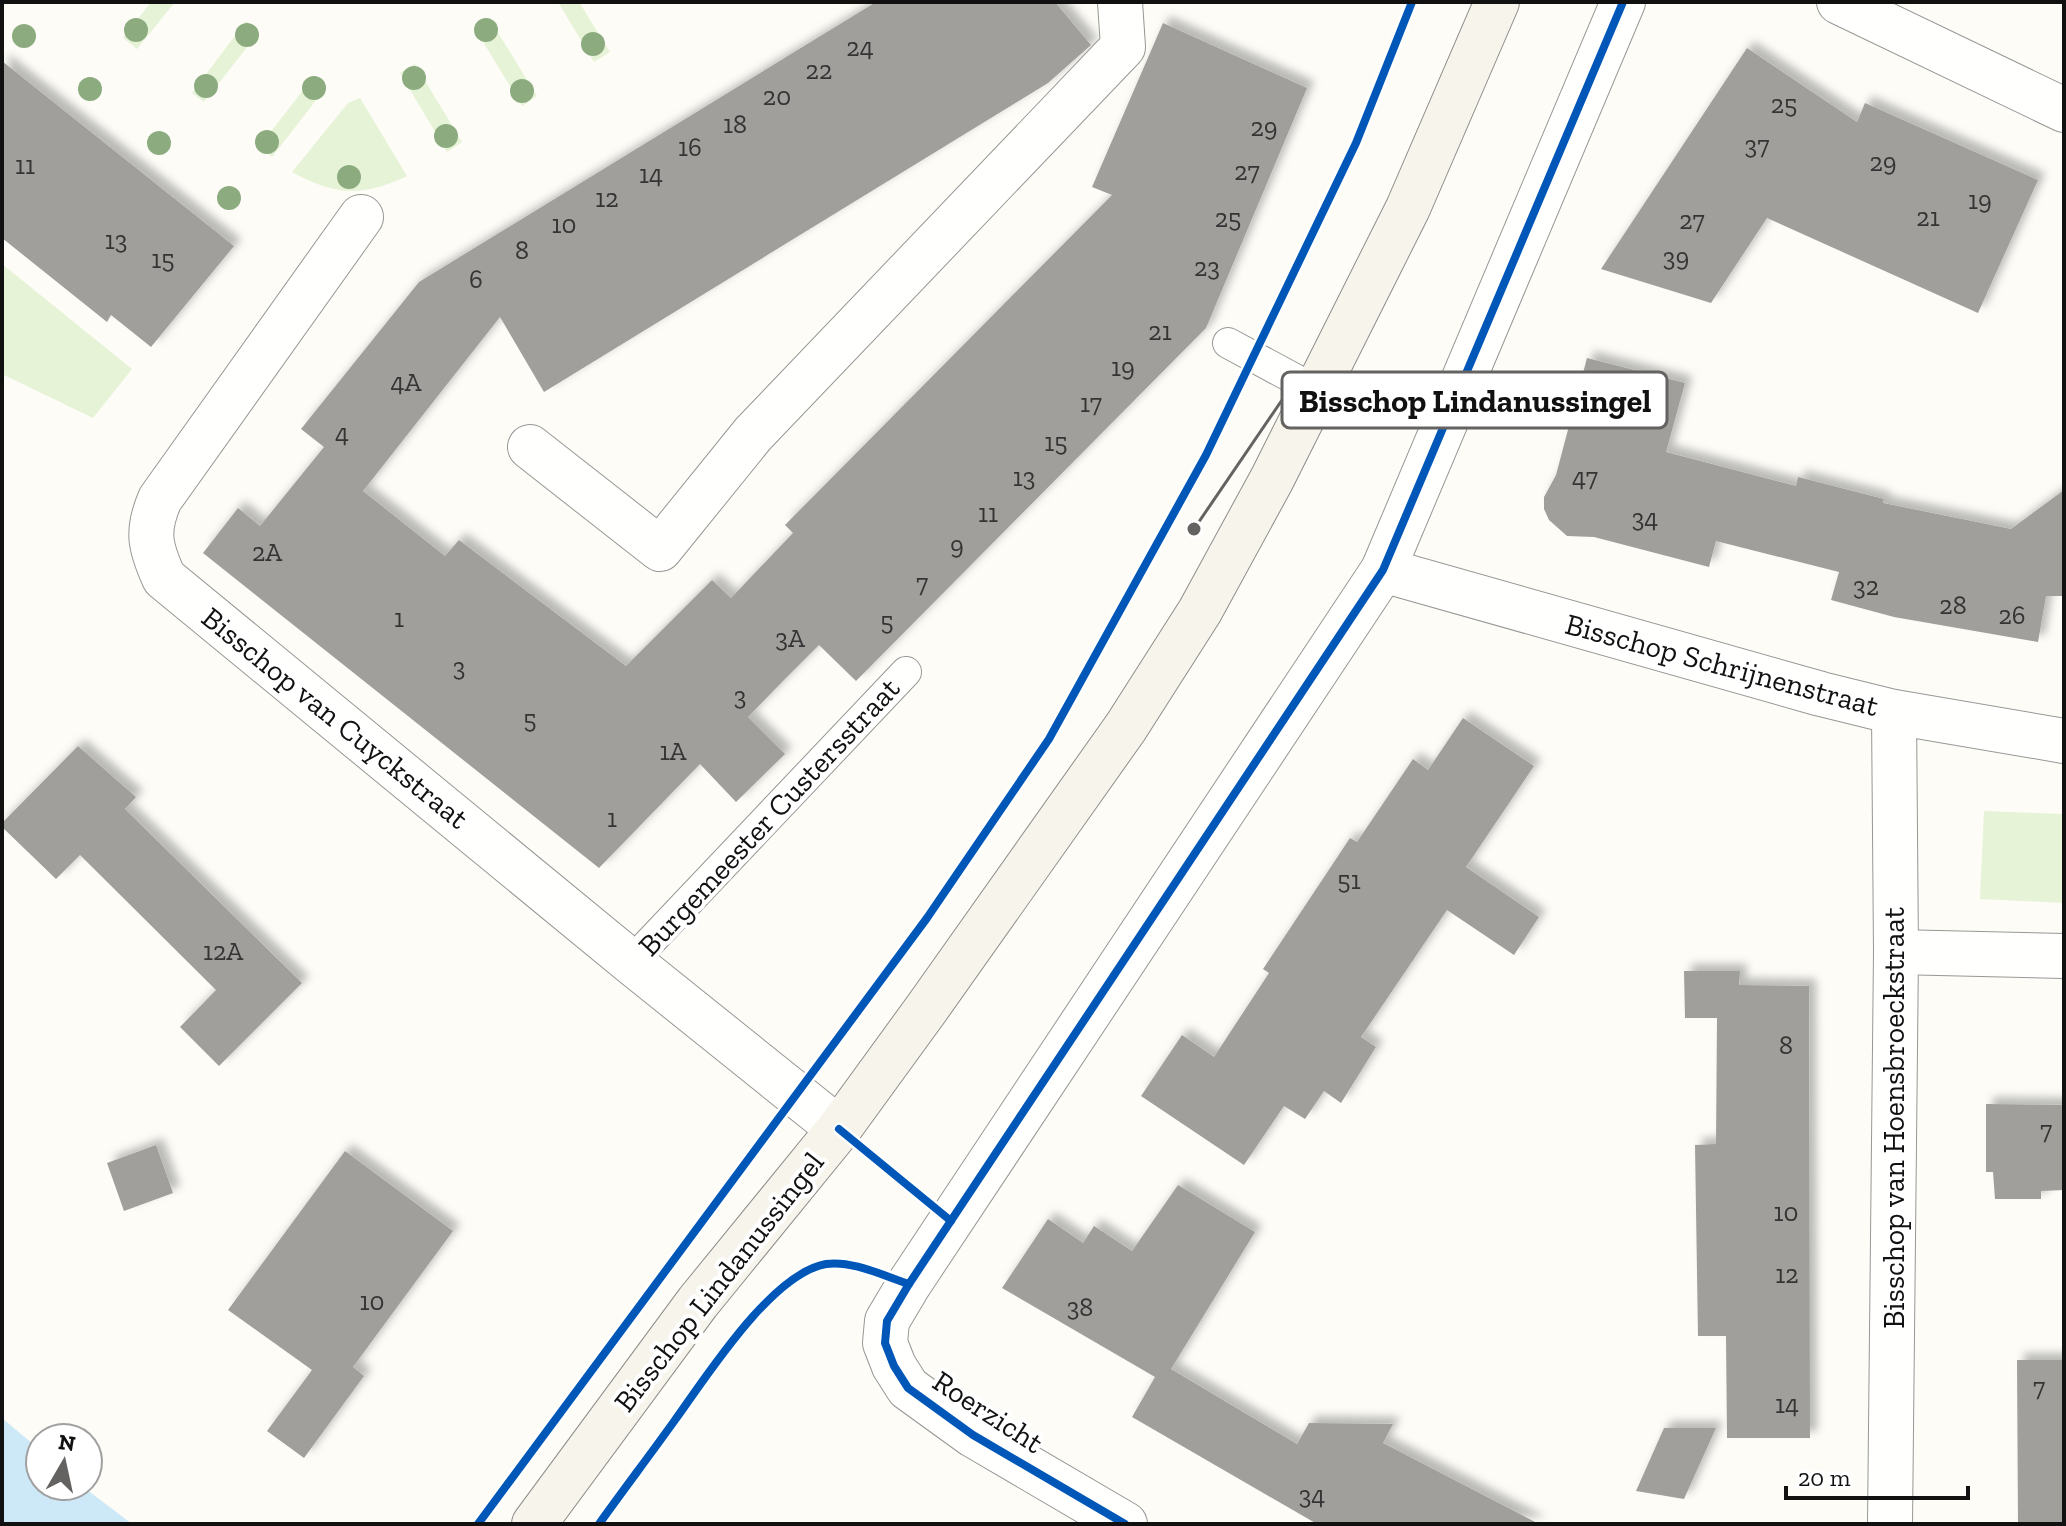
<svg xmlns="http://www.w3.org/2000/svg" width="2066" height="1526" font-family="'Zilla Slab',serif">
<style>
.green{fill:#e7f3d7}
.water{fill:#cde8f7}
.building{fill:#a19f9c;filter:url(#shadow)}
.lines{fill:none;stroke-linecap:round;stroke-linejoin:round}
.lane-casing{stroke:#979795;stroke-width:32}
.street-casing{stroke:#979795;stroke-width:46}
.secondary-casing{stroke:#8e8d8b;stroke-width:46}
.lane{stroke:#fffffe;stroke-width:30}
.street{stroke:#fffffe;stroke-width:44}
.secondary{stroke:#f6f4eb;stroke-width:44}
.cycleway-casing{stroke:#fff;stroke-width:13}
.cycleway{stroke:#0057b8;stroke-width:8}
.tree{fill:#8cac80}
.labels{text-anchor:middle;stroke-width:8;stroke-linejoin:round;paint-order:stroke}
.number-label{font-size:26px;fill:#353434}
.street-label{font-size:30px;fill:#111;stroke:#fff}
.leader{fill:none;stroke:#646362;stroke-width:3}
.callout-dot{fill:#646362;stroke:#fff;stroke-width:3}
.callout{fill:#fff;stroke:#646362;stroke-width:3}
.callout-label{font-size:32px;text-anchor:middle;font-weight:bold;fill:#111}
</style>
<defs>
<filter id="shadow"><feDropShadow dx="7" dy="-7" stdDeviation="4" flood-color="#0004"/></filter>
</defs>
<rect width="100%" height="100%" fill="#fdfcf7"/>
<!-- green -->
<g class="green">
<path d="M 151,2 L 175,2 L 137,49 L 123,38 Z"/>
<path d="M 558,2 L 579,2 L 610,52 L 594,62 Z"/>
<path d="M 489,18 L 537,96 L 522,106 L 474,27 Z"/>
<path d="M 246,21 L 259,32 L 204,102 L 192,93 Z"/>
<path d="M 415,64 L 462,142 L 447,152 L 400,73 Z"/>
<path d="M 314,76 L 327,86 L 272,157 L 259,147 Z"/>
<path d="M 360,98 L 407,176 C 363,197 335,196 292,172 L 348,103 Z"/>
<path d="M 2,264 L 132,369 L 93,418 L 2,374 Z"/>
<path d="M 1984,811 L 2064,814 L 2064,903 L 1980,899 Z"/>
</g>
<!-- water -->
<path class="water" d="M 2,1418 L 40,1450 L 40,1486 L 82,1486 L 132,1524 L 2,1524 Z"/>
<!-- building -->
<g class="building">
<path d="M 876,2 L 1055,2 L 1091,45 L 1048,83 L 544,392 L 500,317 L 363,491 L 445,556 L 459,540 L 626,666 L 712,580 L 731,598 L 793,533 L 785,525 L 1112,195 L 1092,187 L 1163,23 L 1307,88 L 1206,328 L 856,681 L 819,645 L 783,681 L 748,717 L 785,754 L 736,802 L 700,764 L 599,868 L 203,553 L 238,508 L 260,526 L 324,447 L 301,429 L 419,282 Z"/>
<path d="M 1747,48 L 1857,122 L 1865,103 L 2038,180 L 1978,313 L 1767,218 L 1711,303 L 1601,269 Z"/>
<path d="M 2,61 L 234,246 L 151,347 L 111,315 L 107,322 L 2,238 Z"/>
<path d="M 1587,358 L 1685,383 L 1666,452 L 1796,486 L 1798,477 L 1884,499 L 1883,503 L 2011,529 L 2064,490 L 2064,596 L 2046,596 L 2038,642 L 1894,617 L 1831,600 L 1839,572 L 1716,541 L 1709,567 L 1594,537 L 1567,536 L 1549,520 L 1544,509 L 1544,497 L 1556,475 Z"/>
<path d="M 1463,718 L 1534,766 L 1466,867 L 1539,917 L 1514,955 L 1447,910 L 1361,1037 L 1376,1047 L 1341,1103 L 1324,1091 L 1305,1119 L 1284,1106 L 1244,1165 L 1141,1096 L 1182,1035 L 1214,1057 L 1269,973 L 1263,969 L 1350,838 L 1357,842 L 1413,759 L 1428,770 Z"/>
<path d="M 78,746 L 136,797 L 125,809 L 302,983 L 219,1066 L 180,1027 L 216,990 L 80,855 L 56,879 L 2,827 L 2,823 Z"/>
<path d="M 1684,971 L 1740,971 L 1739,985 L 1809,986 L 1810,1438 L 1727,1438 L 1726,1336 L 1698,1336 L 1695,1145 L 1716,1144 L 1717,1018 L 1685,1018 Z"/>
<path d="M 1986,1104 L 2064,1105 L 2064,1190 L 2041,1191 L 2041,1199 L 1995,1199 L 1993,1172 L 1986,1172 Z"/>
<path d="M 156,1145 L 173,1193 L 124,1211 L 107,1163 Z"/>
<path d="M 345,1151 L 453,1231 L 353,1367 L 364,1376 L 304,1458 L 267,1431 L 312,1370 L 228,1310 Z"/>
<path d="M 1178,1185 L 1255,1232 L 1171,1369 L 1297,1444 L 1309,1423 L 1393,1424 L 1383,1443 L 1539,1524 L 1317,1524 L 1132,1417 L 1155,1377 L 1002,1288 L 1048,1219 L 1083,1243 L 1094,1226 L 1132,1251 Z"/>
<path d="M 2017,1360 L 2064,1360 L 2064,1524 L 2018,1524 Z"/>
<path d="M 1664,1428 L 1716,1428 L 1684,1499 L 1636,1491 Z"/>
</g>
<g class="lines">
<!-- lane casing -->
<g class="lane-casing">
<g id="lane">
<path d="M 1228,343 L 1317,391"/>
<path d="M 631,962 L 906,672"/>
</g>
</g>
<!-- street casing -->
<g class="street-casing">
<g id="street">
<path d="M 1839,2 L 2064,110"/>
<path d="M 361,217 L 160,499 C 146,531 150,547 164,578 L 631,962 L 839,1129"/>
<path d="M 530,447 L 660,549 L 753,434 L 1123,47 L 1120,2"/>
<path d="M 1383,570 L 1821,694 L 1894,712 L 2064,741"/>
<path d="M 1896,952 L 2064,956"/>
<path d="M 1125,1524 L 973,1435 L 908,1388 L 894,1366 L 885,1343 L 887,1321 L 909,1284 L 1383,570 L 1623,2"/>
<path d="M 1890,1524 L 1896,952 L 1894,712"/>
</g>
</g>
<!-- secondary casing -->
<g class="secondary-casing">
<path id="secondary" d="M 534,1524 L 698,1302 L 839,1129 L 927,1008 L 1126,727 L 1200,611 L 1272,479 L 1408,208 L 1497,2"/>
</g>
<!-- lane -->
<use href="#lane" class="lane"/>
<!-- street -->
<use href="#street" class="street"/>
<!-- secondary -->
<use href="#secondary" class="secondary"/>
<!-- cycleway casing -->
<g class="cycleway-casing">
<g id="cycleway">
<path d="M 839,1129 L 951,1221"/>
<path d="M 478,1524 L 927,918 L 1049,739 L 1206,455 L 1356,143 L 1412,2"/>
<path d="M 599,1524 C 624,1489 650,1455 675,1420 C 707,1376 771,1274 826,1264 C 852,1260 884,1276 909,1284"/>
<path d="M 1125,1524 L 973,1435 L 908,1388 L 894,1366 L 885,1343 L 887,1321 L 909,1284 L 1383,570 L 1623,2"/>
</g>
</g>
<!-- cycleway -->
<use href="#cycleway" class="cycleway"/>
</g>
<!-- trees -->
<g class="tree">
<circle cx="136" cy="30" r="12"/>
<circle cx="486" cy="30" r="12"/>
<circle cx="247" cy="35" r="12"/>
<circle cx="24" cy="36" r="12"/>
<circle cx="593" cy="44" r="12"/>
<circle cx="414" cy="78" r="12"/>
<circle cx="206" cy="86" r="12"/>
<circle cx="314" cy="88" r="12"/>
<circle cx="90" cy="89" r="12"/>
<circle cx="522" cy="91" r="12"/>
<circle cx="446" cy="136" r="12"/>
<circle cx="267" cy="142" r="12"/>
<circle cx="159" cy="143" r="12"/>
<circle cx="349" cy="177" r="12"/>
<circle cx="229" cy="198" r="12"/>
</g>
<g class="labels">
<!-- number labels -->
<g class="number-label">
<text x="860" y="56">24</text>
<text x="819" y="79">22</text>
<text x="777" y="105">20</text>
<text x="1784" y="113">25</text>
<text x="735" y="133">18</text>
<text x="1264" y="136">29</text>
<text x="1757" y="154">37</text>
<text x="690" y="156">16</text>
<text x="1883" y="171">29</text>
<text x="25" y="174">11</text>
<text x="1247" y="180">27</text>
<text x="651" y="183">14</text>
<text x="607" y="207">12</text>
<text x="1980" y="209">19</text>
<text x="1928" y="226">21</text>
<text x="1228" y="227">25</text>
<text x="1692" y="229">27</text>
<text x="564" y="233">10</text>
<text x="116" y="249">13</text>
<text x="522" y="259">8</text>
<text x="1676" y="266">39</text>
<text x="163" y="268">15</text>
<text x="1207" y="276">23</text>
<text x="476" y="288">6</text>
<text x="1160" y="340">21</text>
<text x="1123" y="376">19</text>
<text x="406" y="391">4A</text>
<text x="1091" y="412">17</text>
<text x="342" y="442">4</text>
<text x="1056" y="451">15</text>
<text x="1024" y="486">13</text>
<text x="1585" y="486">47</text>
<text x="988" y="522">11</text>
<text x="1645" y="527">34</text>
<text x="957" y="554">9</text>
<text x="267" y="561">2A</text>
<text x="922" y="592">7</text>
<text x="1866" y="595">32</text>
<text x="1953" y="614">28</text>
<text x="2012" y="624">26</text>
<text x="399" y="627">1</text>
<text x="887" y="630">5</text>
<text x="790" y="647">3A</text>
<text x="459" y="676">3</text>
<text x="740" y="705">3</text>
<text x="530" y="728">5</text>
<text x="673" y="760">1A</text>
<text x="612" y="827">1</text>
<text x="1349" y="889">51</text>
<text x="223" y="960">12A</text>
<text x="1786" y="1054">8</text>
<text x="2046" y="1139">7</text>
<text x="1786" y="1221">10</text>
<text x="1787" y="1283">12</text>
<text x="372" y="1310">10</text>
<text x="1080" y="1316">38</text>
<text x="2039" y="1396">7</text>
<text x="1787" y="1413">14</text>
<text x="1312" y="1504">34</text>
</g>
<!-- street labels -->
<g class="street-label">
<text transform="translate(1722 665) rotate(15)" y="10">Bisschop Schrijnenstraat</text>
<text transform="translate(335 718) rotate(39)" y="10">Bisschop van Cuyckstraat</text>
<text transform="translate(769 817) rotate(-47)" y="10">Burgemeester Custersstraat</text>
<text transform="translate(1894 1118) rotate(-90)" y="10">Bisschop van Hoensbroeckstraat</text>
<text transform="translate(719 1282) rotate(-52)" y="10">Bisschop Lindanussingel</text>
<text transform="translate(988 1412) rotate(33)" y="10">Roerzicht</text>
</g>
</g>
<!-- callouts -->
<path class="leader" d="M1194 529L1282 400"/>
<circle class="callout-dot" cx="1194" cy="529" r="8"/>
<rect class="callout" x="1282" y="372" width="385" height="56" rx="8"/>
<g class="callout-label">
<text x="1475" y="412">Bisschop Lindanussingel</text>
</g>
<!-- border -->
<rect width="2066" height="1526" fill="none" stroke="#111111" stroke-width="8"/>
<!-- north arrow -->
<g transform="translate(64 1462) rotate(9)"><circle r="38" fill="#ffffff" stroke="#a0a0a0" stroke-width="2"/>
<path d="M0-6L14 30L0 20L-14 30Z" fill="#646362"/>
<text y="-12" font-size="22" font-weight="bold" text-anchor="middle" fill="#111111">N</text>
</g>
<!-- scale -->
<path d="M1786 1486v12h182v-12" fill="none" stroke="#111111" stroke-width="4"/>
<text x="1798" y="1486" font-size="24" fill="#111111" stroke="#ffffff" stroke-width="6" paint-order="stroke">20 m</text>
</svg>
